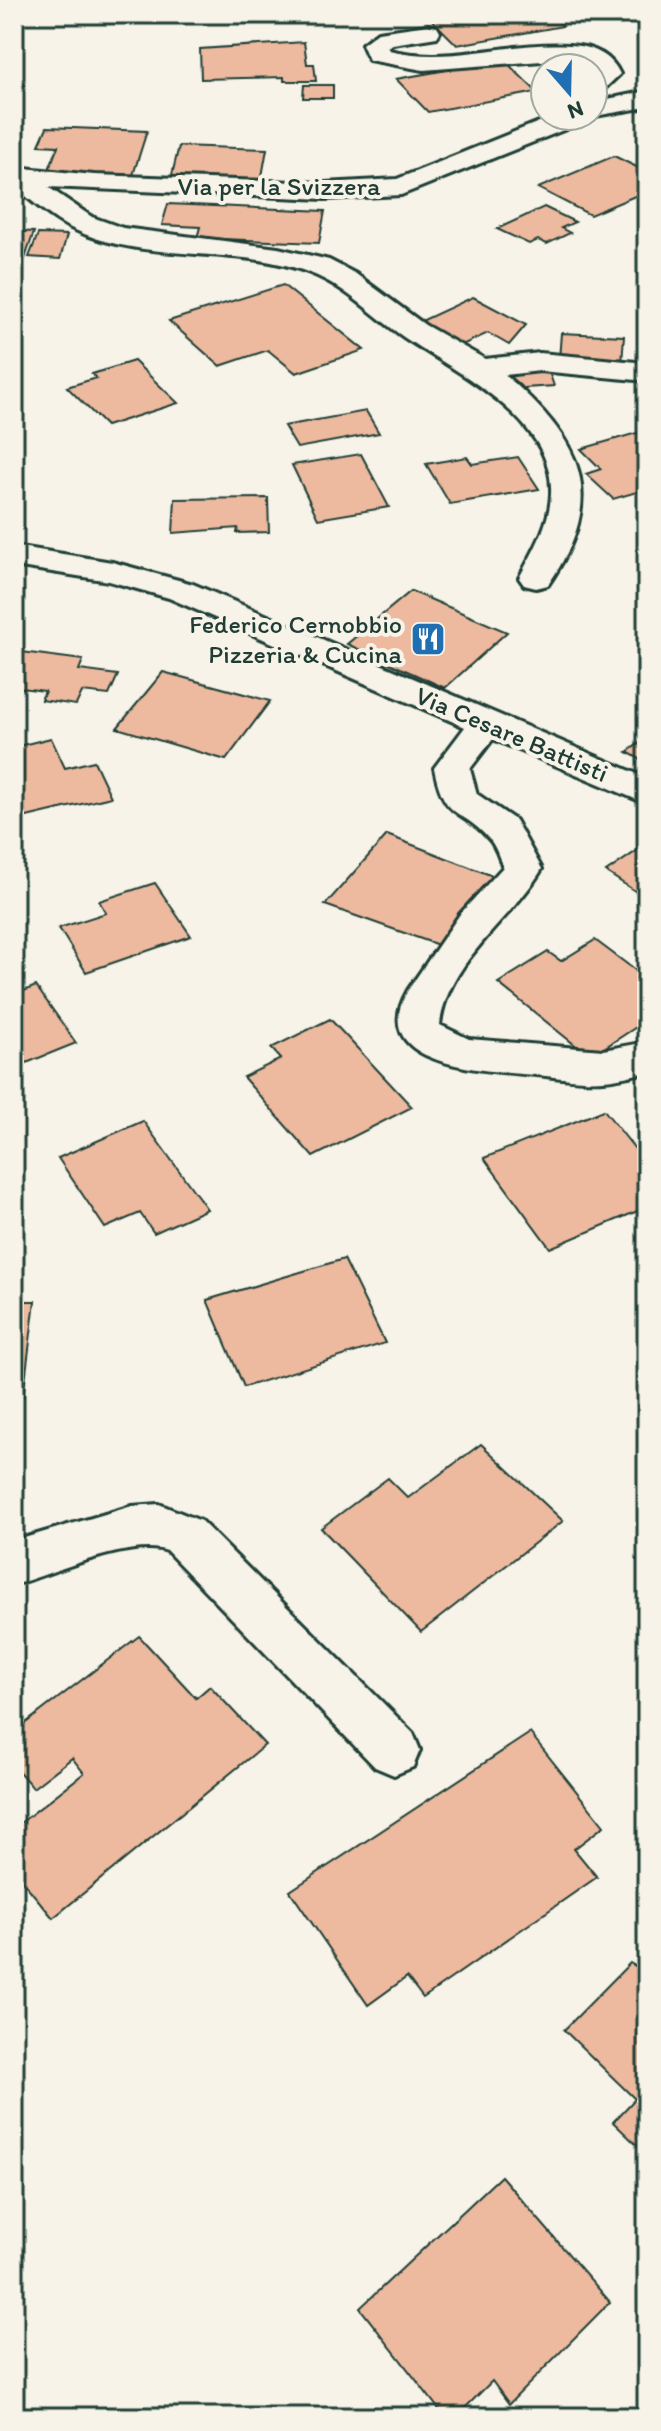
<svg xmlns="http://www.w3.org/2000/svg" width="661" height="2431" font-family="Itim,sans-serif">
<style>
.building{fill:#edba9f;stroke:#1f3d34;stroke-width:2}
.lines{fill:none;stroke-linecap:round;stroke-linejoin:round}
.minor-casing{stroke:#1f3d34;stroke-width:6}
.minor{fill:#f7f3e8;fill-rule:evenodd}
.labels{text-anchor:middle;stroke-width:8;stroke-linejoin:round;paint-order:stroke}
.far-street-label{font-size:26px;fill:#1f3d34;stroke:#f7f3e8}
.far-poi-label{font-size:26px;fill:#1f3d34;stroke:#f7f3e8;text-anchor:end}
</style>
<rect width="100%" height="100%" fill="#f7f3e8"/>
<filter id="ink" filterUnits="userSpaceOnUse"><feTurbulence type="fractalNoise" baseFrequency=".0125" numOctaves="2"/><feDisplacementMap in="SourceGraphic" scale="16" xChannelSelector="R" yChannelSelector="G"/><feConvolveMatrix kernelMatrix="1 2 1 2 8 2 1 2 1" color-interpolation-filters="sRGB"/></filter>
<g filter="url(#ink)">
<!-- building -->
<g class="building">
<path d="M 426,14 L 549,14 L 563,26 L 457,45 Z"/>
<path d="M 304,42 L 307,64 L 314,64 L 316,81 L 284,81 L 284,77 L 201,79 L 200,49 Z"/>
<path d="M 504,60 L 537,92 L 428,112 L 396,79 Z"/>
<path d="M 304,85 L 333,85 L 333,98 L 303,98 Z"/>
<path d="M 47,127 L 147,131 L 133,175 L 48,172 L 58,146 L 39,145 Z"/>
<path d="M 179,146 L 267,149 L 261,182 L 171,179 Z"/>
<path d="M 614,156 L 647,172 L 647,191 L 590,215 L 538,188 Z"/>
<path d="M 168,204 L 325,211 L 319,243 L 197,238 L 200,227 L 162,225 Z"/>
<path d="M 544,207 L 575,222 L 561,228 L 570,233 L 547,244 L 538,240 L 529,244 L 497,229 Z"/>
<path d="M 14,231 L 34,232 L 24,261 L 14,261 Z"/>
<path d="M 38,234 L 67,235 L 60,259 L 29,257 Z"/>
<path d="M 283,285 L 364,350 L 296,373 L 268,350 L 220,366 L 169,321 Z"/>
<path d="M 473,297 L 526,325 L 509,345 L 488,333 L 460,346 L 417,323 Z"/>
<path d="M 561,333 L 624,336 L 622,363 L 559,360 Z"/>
<path d="M 134,361 L 178,403 L 106,426 L 67,387 L 96,378 L 92,374 Z"/>
<path d="M 549,372 L 554,386 L 509,389 L 505,375 Z"/>
<path d="M 366,411 L 379,433 L 297,448 L 284,426 Z"/>
<path d="M 647,430 L 647,489 L 613,499 L 586,474 L 601,469 L 581,449 Z"/>
<path d="M 361,454 L 389,507 L 318,519 L 292,465 Z"/>
<path d="M 467,457 L 472,464 L 518,457 L 539,489 L 450,504 L 426,464 Z"/>
<path d="M 268,498 L 269,532 L 237,533 L 238,528 L 173,533 L 175,499 Z"/>
<path d="M 411,591 L 507,632 L 445,688 L 347,644 Z"/>
<path d="M 14,651 L 83,660 L 79,670 L 118,675 L 109,695 L 82,692 L 76,705 L 41,700 L 45,691 L 14,687 Z"/>
<path d="M 163,672 L 270,701 L 226,760 L 117,728 Z"/>
<path d="M 51,738 L 65,768 L 94,761 L 111,797 L 14,820 L 14,747 Z"/>
<path d="M 647,738 L 647,763 L 627,752 Z"/>
<path d="M 387,835 L 498,878 L 444,947 L 325,905 Z"/>
<path d="M 647,844 L 647,899 L 606,872 Z"/>
<path d="M 155,883 L 191,936 L 86,972 L 59,928 L 106,913 L 99,901 Z"/>
<path d="M 595,940 L 647,979 L 647,1020 L 590,1057 L 498,983 L 548,952 L 561,961 Z"/>
<path d="M 36,986 L 76,1043 L 14,1068 L 14,995 Z"/>
<path d="M 330,1019 L 412,1107 L 313,1157 L 243,1077 L 281,1059 L 271,1048 Z"/>
<path d="M 604,1110 L 647,1164 L 647,1207 L 550,1248 L 484,1158 Z"/>
<path d="M 143,1121 L 207,1209 L 154,1233 L 140,1213 L 105,1228 L 58,1158 Z"/>
<path d="M 344,1259 L 385,1343 L 244,1387 L 207,1300 Z"/>
<path d="M 14,1301 L 35,1301 L 23,1397 L 14,1397 Z"/>
<path d="M 481,1444 L 563,1521 L 421,1632 L 321,1528 L 388,1478 L 408,1498 Z"/>
<path d="M 139,1636 L 196,1698 L 210,1686 L 265,1745 L 53,1918 L 14,1871 L 14,1828 L 84,1773 L 72,1758 L 33,1788 L 14,1766 L 14,1732 Z"/>
<path d="M 530,1733 L 604,1826 L 574,1849 L 597,1877 L 423,1998 L 407,1977 L 368,2005 L 290,1891 Z"/>
<path d="M 630,1963 L 647,1973 L 647,2155 L 613,2122 L 635,2099 L 564,2030 Z"/>
<path d="M 501,2176 L 610,2302 L 509,2404 L 492,2381 L 456,2417 L 445,2417 L 360,2308 Z"/>
</g>
<g class="lines">
<!-- minor casing -->
<g class="minor-casing">
<g id="minor">
<path d="M 428,25 L 437,27 L 440,32 L 437,37 L 393,44 L 387,47 L 389,50 C 449,65 508,41 569,45 C 591,46 611,54 620,74 L 602,91 L 593,94 L 593,68 L 569,59 L 423,70 L 369,60 L 362,44 L 378,32 Z"/>
<path d="M 647,91 L 647,107 L 589,117 L 586,121 L 401,195 L 325,199 L 48,187 L 92,217 L 123,228 L 278,248 L 329,260 L 356,274 L 425,325 L 485,359 L 540,353 L 647,363 L 647,381 L 540,371 L 505,375 C 581,440 610,495 548,585 L 536,588 L 524,585 L 519,578 C 533,552 550,524 551,494 C 555,419 456,372 405,338 C 373,316 347,287 310,273 C 235,244 147,265 73,229 C 51,219 33,201 14,187 L 14,167 L 94,175 L 325,183 L 397,179 L 554,116 L 593,116 L 593,102 Z"/>
<path d="M 14,546 L 112,562 L 193,584 L 647,778 L 647,804 L 493,739 L 470,769 L 477,794 L 515,820 L 542,869 C 511,921 446,962 440,1025 L 469,1039 L 603,1050 L 647,1042 L 647,1072 C 633,1075 618,1079 604,1080 C 582,1082 558,1077 536,1075 C 491,1071 363,1068 408,990 L 460,914 L 503,867 C 499,858 496,846 489,839 C 461,806 445,823 434,768 L 465,727 L 169,598 L 109,581 L 14,566 Z"/>
<path d="M 159,1504 L 201,1521 L 413,1733 L 420,1750 L 413,1767 L 394,1775 L 375,1767 L 167,1551 C 134,1537 50,1574 14,1585 L 14,1541 L 132,1506 Z"/>
</g>
</g>
<!-- minor -->
<use href="#minor" class="minor"/>
</g>
</g>
<!-- icons -->
<defs>
<g id="restaurant-square" transform="scale(1.8)"><rect x="-9" y="-9" width="18" height="18" rx="4" fill="#1f6fb2" stroke="#f7f3e8"/><path d="M-5-6h1v4h1v-4h1v4h1v-4h1v5L-1.5 .5V6h-2V.5L-5-1ZM5-6V6H3V1.5H1.5Q1.5-4 5-6Z" fill="#fff"/></g>
</defs>
<g fill-rule="evenodd">
<use href="#restaurant-square" x="428" y="639"/>
</g>
<g class="labels">
<!-- far-street labels -->
<g class="far-street-label">
<text x="279" y="195">Via per la Svizzera</text>
<text transform="translate(512 734) rotate(23)" y="9">Via Cesare Battisti</text>
</g>
<!-- far-poi labels -->
<g class="far-poi-label">
<text x="402" y="633">Federico Cernobbio<tspan x="402" dy="30">Pizzeria &amp; Cucina</tspan></text>
</g>
</g>
<!-- margin -->
<rect width="661" height="2431" fill="none" stroke="#f7f3e8" stroke-width="48"/>
<rect x="24" y="24" width="613" height="2383" fill="none" stroke="#1f3d34" stroke-width="3" filter="url(#ink)"/>
<!-- north arrow -->
<g transform="translate(569 92) rotate(160)"><circle r="38" fill="#f7f3e8" stroke="#a1aaa0" stroke-width="2"/>
<path d="M0-6L14 30L0 20L-14 30Z" fill="#1f6fb2"/>
<text y="-12" font-size="22" font-weight="bold" text-anchor="middle" fill="#1f3d34">N</text>
</g>
</svg>
